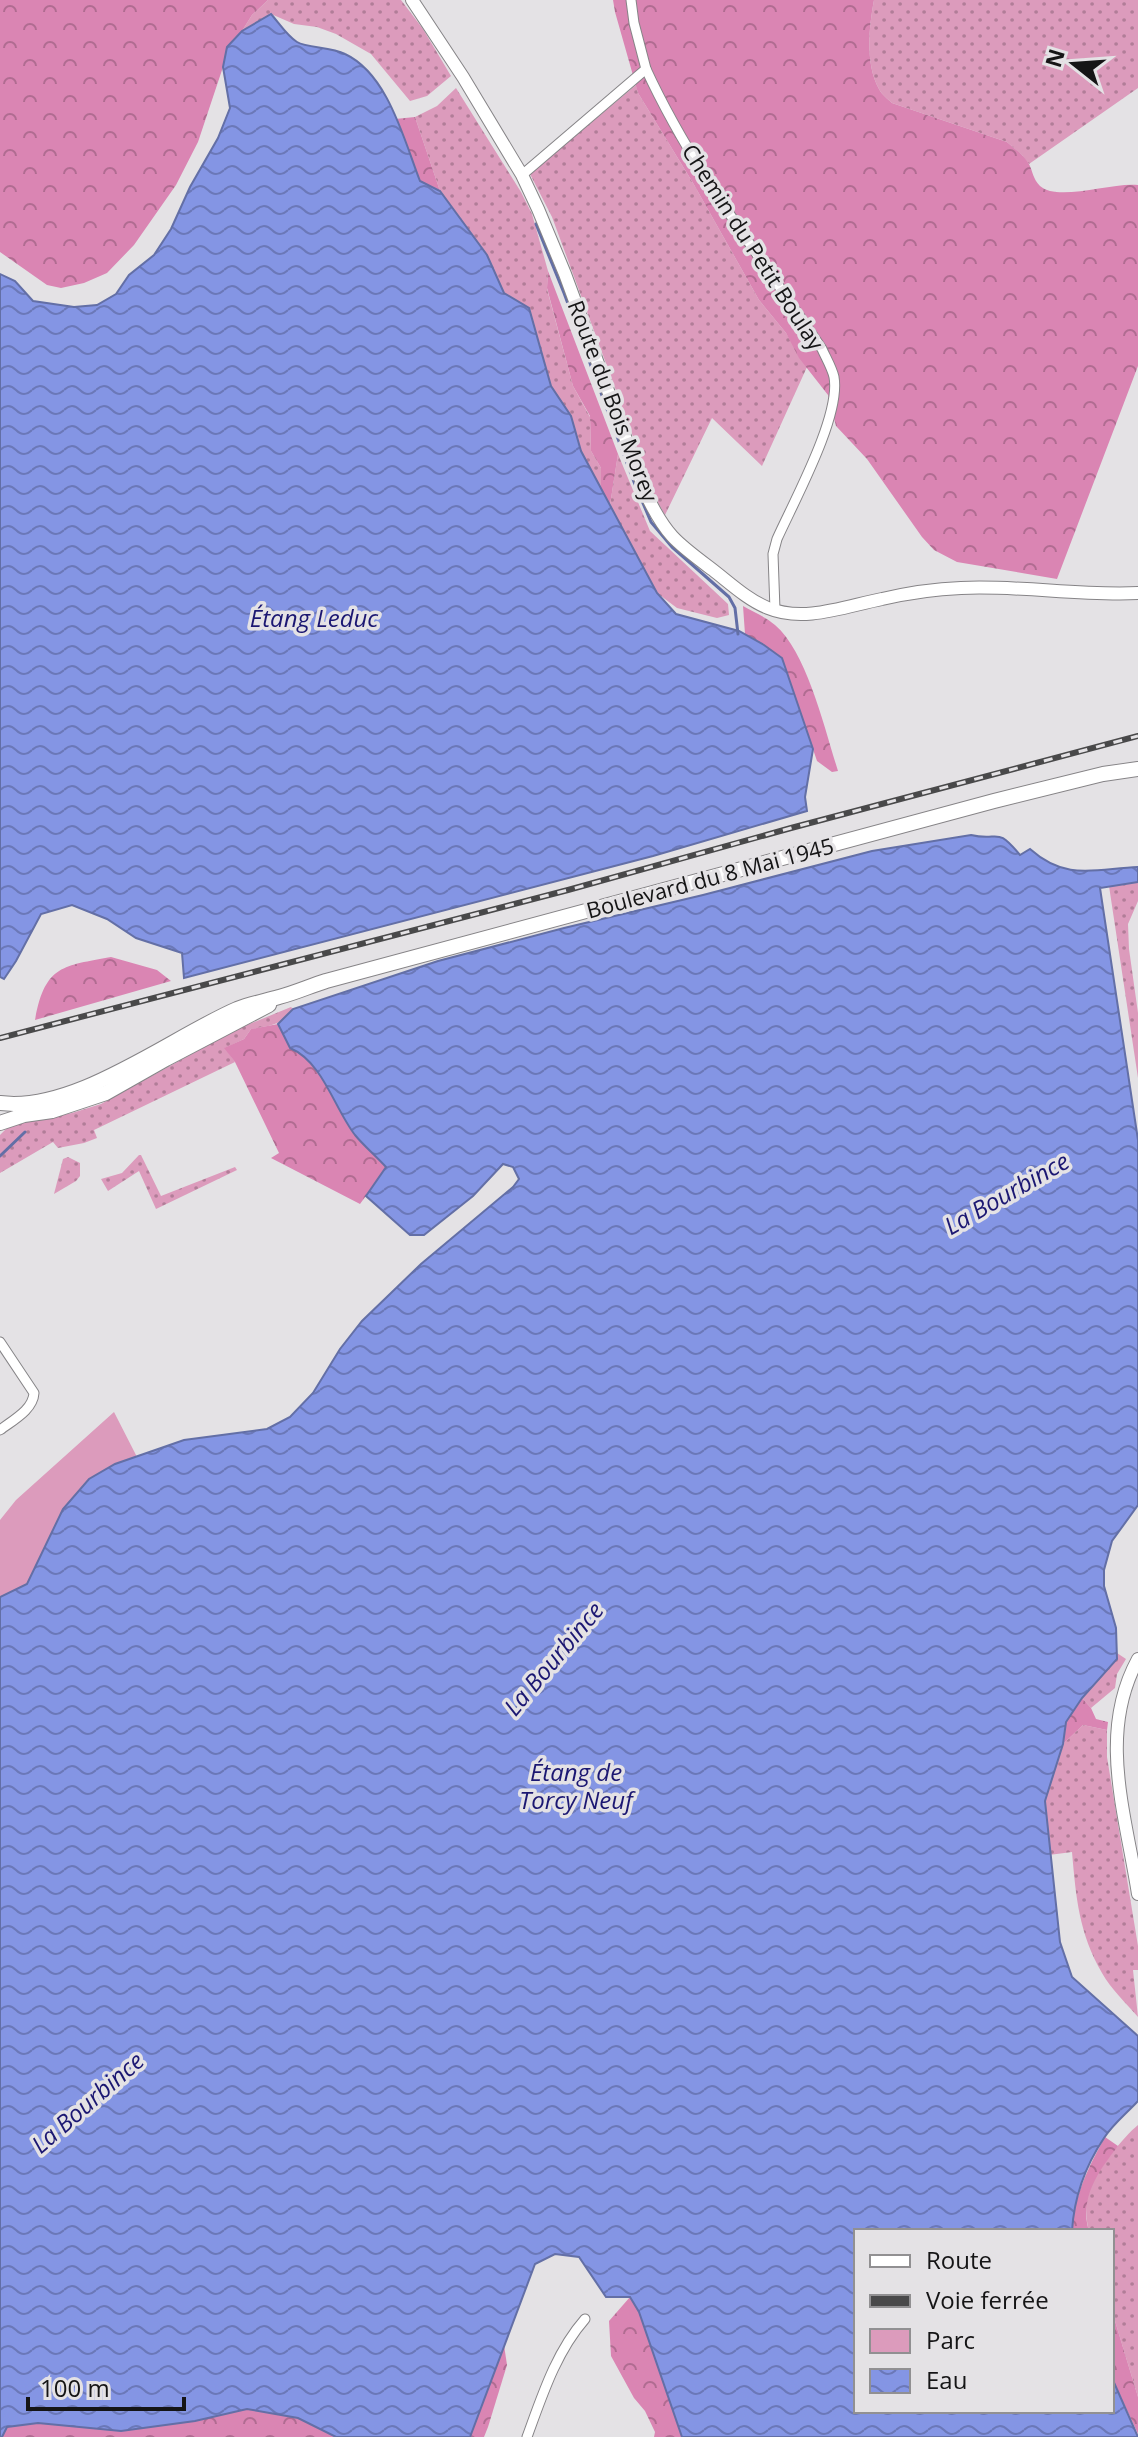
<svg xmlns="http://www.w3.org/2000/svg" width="1138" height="2437" font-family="'Open Sans',sans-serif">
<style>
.grass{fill:url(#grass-dots)}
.forest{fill:url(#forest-crowns)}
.park{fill:#dc9bbc}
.water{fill:url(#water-waves);stroke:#636fa6;stroke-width:2}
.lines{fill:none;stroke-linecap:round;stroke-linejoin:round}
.stream{stroke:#636fa6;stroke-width:3}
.minor-casing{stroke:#868487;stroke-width:11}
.tertiary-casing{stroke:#868487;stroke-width:14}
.secondary-casing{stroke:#868487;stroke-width:16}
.minor{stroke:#fff;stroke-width:9}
.tertiary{stroke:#fff;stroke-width:12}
.secondary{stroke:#fff;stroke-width:14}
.rail-casing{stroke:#49494a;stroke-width:6}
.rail{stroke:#e4e2e5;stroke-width:3;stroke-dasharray:9;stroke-linecap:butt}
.labels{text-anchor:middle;stroke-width:7;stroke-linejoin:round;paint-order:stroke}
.street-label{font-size:22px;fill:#151516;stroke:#e4e2e5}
.water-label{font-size:24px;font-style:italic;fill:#1b1772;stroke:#e4e2e5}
</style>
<defs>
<pattern id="grass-dots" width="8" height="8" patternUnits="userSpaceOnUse" patternTransform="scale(2)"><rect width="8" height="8" fill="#dc9bbc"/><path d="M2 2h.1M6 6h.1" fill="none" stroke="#b17d98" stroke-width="1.8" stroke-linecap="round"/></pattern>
<pattern id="forest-crowns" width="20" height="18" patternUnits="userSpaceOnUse" patternTransform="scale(2)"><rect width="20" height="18" fill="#da85b3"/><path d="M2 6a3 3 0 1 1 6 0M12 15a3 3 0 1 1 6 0" fill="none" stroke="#b06c91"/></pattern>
<pattern id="water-waves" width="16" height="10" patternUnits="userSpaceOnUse" patternTransform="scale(2)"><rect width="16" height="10" fill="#8495e4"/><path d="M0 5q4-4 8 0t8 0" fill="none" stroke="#6b78b8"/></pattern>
</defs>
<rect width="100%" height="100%" fill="#e4e2e5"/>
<!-- grass -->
<g class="grass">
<path d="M 268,0 L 401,0 L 423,29 L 451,76 L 427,96 L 410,101 L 371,54 L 336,34 L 317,27 L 294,24 L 271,14 L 242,31 L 252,15 Z"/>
<path d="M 874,0 L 1138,0 L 1138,88 L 1029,164 L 1022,155 L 1007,142 L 892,103 C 888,99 882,95 879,89 C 865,64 869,27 874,0 Z"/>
<path d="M 636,85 L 638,93 L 693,183 L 759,300 L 786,333 L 807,367 L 762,466 L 712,418 L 665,515 L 656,499 L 552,217 L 530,174 Z"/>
<path d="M 456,88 L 521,192 L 532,214 L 548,271 L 547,289 L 573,386 L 590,417 L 591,451 L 601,468 L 601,489 L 581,451 L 571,416 L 551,386 L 529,308 L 504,293 L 487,255 L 440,191 L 415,117 L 437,106 Z"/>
<path d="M 618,454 L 650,531 L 728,604 L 729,615 L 717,618 L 677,608 L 657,593 L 610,505 Z"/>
<path d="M 1138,882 L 1138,901 L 1128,924 L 1129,949 L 1138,1013 L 1138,1078 L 1109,886 Z"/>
<path d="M 291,1007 L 293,1009 C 283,1025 269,1026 251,1029 L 244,1039 L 225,1048 L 235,1062 L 94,1130 L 97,1138 L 84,1143 L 58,1148 L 53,1142 L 0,1173 L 0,1135 L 8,1127 L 22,1123 L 72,1113 L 101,1104 L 235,1030 Z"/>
<path d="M 139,1155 L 141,1155 L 161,1196 L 235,1167 L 237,1170 L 156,1209 L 139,1171 L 108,1191 L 101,1179 L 122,1173 Z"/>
<path d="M 68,1157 L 80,1163 L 80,1176 L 76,1181 L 54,1194 L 63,1159 Z"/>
<path d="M 1117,1653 L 1126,1659 L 1117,1674 L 1115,1688 L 1091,1708 L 1082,1698 L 1117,1659 Z"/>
<path d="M 1083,1725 L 1107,1730 L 1107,1757 L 1138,1946 L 1138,1970 L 1133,1970 L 1138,2017 C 1126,2003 1111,1989 1102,1973 C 1079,1933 1076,1898 1072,1852 L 1049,1855 L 1045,1801 L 1063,1744 Z"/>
<path d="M 1138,2125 L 1138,2397 L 1112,2311 L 1112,2231 L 1089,2231 C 1086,2221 1085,2202 1088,2192 C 1093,2175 1124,2136 1138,2125 Z"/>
</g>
<!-- forest -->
<g class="forest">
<path d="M 0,0 L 268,0 L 252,15 L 242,31 L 227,47 L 223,67 L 198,142 L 176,185 L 134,245 L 107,273 L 84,283 L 61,288 L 47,285 L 0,252 Z"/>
<path d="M 613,0 L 874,0 C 869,27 865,64 879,89 C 882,95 888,99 892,103 L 1007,142 C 1015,149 1024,155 1029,164 C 1033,172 1033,179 1040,186 C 1058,202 1112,182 1138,185 L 1138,366 L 1057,579 L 957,562 L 934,550 L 922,537 L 867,459 L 836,426 L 828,395 L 799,358 L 786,333 L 759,300 L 693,183 L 638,93 L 615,12 Z"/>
<path d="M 415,117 L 440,191 L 420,181 L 395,119 Z"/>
<path d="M 548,271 L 618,454 L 610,505 L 601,489 L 601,468 L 591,451 L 590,416 L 573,386 L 547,288 Z"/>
<path d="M 743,606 C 753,612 766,617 775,625 C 807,652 825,730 838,771 L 832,772 L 817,761 L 782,658 L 764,645 L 745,634 Z"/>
<path d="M 111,957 L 157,970 L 171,981 L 35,1020 C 45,965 63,966 111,957 Z"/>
<path d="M 278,1024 L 290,1048 C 323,1062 334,1108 355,1135 C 364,1146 376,1157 387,1167 L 360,1204 L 271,1158 L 279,1153 L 235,1062 L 224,1048 L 244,1039 L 251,1029 Z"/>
<path d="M 1082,1698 L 1091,1708 L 1096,1719 L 1108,1722 L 1107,1730 L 1083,1725 L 1063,1744 L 1065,1722 Z"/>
<path d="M 1105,2137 L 1118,2146 C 1098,2172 1079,2198 1089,2231 L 1072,2231 C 1074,2196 1088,2168 1105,2137 Z"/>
<path d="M 630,2297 L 639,2312 L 682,2437 L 654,2437 L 655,2432 L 645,2411 L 634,2398 L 611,2356 L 609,2321 Z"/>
<path d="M 1112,2311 L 1138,2397 L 1138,2434 L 1112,2378 Z"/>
<path d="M 504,2345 L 507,2365 L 488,2427 L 484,2437 L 470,2437 Z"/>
<path d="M 247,2409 L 298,2418 L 336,2437 L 2,2437 L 7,2427 L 38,2423 L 121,2431 L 195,2421 Z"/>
</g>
<!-- park -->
<path class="park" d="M 114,1412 L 137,1457 L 115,1464 L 27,1584 L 0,1597 L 0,1520 L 16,1500 Z"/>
<!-- water -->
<g class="water">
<path d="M 271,14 C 279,23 287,36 297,42 C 307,48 331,47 345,54 C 388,74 404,140 420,181 L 440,191 L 487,255 L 504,293 L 529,308 L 551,386 L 571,416 L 581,451 L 657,593 L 676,614 L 739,631 L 764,645 L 782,658 L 813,749 L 805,797 L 807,811 L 653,856 L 184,978 L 182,953 L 136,938 L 107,919 L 72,905 L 41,914 L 16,961 L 4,979 L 0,977 L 0,274 L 15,281 L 33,301 L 74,307 L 97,305 L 116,294 L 129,275 L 154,255 L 171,229 L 190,187 L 218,138 L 230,108 L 223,67 L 227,47 L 242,31 Z"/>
<path d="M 971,835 C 1000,842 995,825 1020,855 L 1030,849 C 1066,881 1094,869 1138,867 L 1138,882 L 1100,888 L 1138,1140 L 1138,1505 L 1112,1541 L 1104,1570 L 1104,1586 L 1116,1628 L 1117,1659 L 1082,1698 L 1066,1722 L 1063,1744 L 1045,1801 L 1060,1942 L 1072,1977 L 1138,2036 L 1138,2101 C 1127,2113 1113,2124 1104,2138 C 1086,2165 1074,2198 1072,2231 L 856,2231 L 856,2411 L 1112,2411 L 1112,2378 L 1138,2437 L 682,2437 L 639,2312 L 630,2297 L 606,2297 L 579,2257 L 555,2254 L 535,2264 L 470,2437 L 336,2437 L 298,2418 L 247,2409 L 195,2421 L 121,2431 L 38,2423 L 7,2427 L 2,2437 L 0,2437 L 0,1597 L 27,1584 L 63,1509 L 89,1479 L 115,1464 L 184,1440 L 267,1429 L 290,1417 L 313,1393 L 340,1349 L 362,1321 L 421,1264 L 513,1187 L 519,1179 L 513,1167 L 503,1164 L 473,1196 L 424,1235 L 410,1235 L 366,1196 L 386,1167 C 376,1156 364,1146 355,1135 C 334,1108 323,1062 290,1048 L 278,1024 L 293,1009 L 438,961 L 564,928 L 703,895 L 872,851 Z"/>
</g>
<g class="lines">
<!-- stream -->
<g class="stream">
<path d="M 536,224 L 564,293 L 634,482 L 651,522 L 672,547 L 729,597 L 735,608 L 738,634"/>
<path d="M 0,1156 L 25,1132"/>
</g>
<!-- minor casing -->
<g class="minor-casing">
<g id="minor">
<path d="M 646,69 C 692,169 761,258 822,349 C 826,358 832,368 834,377 C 841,416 794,501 777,539 L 773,554 L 775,610"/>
<path d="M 522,175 L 646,69 L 634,23 L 631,0"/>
<path d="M 0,1342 L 34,1393 C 33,1410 13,1420 0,1430"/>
<path d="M 527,2437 C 542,2396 556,2352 585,2319"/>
</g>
</g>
<!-- tertiary casing -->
<g class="tertiary-casing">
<g id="tertiary">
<path d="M 412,0 L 463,77 L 522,175 L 538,209 L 565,274 L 646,494 C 666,536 677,543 713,570 C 731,584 748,600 768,608 C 804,623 846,606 882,599 C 908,593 935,589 961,588 C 1020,585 1079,596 1138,593"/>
<path d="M 1138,1659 C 1097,1734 1126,1815 1138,1894"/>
</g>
</g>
<!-- secondary casing -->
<g class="secondary-casing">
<g id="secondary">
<path d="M 0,1103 C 75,1113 170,1038 237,1009 C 250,1004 265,1001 279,997 C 295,993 310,986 326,981 L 994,801 L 1103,774 L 1138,769"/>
<path d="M 0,1123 L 24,1115 L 52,1111 L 106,1093 L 166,1059 L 269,1005"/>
</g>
</g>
<!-- minor -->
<use href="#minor" class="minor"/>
<!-- tertiary -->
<use href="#tertiary" class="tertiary"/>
<!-- secondary -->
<use href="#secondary" class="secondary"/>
<!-- rail casing -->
<g class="rail-casing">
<path id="rail" d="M 0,1038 L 568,890 L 791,828 L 1138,736"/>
</g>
<!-- rail -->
<use href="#rail" class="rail"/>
</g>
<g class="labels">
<!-- street labels -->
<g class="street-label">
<text transform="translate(753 247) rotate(57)" y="8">Chemin du Petit Boulay</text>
<text transform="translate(613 401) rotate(69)" y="8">Route du Bois Morey</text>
<text transform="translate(710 878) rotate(-15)" y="8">Boulevard du 8 Mai 1945</text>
</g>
<!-- water labels -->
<g class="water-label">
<text x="314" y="627">Étang Leduc</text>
<text transform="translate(1007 1194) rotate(-30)" y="8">La Bourbince</text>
<text transform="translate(554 1659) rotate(-50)" y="8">La Bourbince</text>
<text x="576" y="1781">Étang de<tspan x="576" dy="28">Torcy Neuf</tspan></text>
<text transform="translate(88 2103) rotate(-41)" y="8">La Bourbince</text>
</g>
</g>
<!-- legend -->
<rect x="854" y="2229" width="260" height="184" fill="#e4e2e5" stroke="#919092" stroke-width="2"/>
<rect x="870" y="2255" width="40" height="12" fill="#ffffff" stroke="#919092" stroke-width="2"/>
<text x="926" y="2269" font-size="24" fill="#151516">Route</text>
<rect x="870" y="2295" width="40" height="12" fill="#49494a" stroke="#919092" stroke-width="2"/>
<text x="926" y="2309" font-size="24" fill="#151516">Voie ferrée</text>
<rect x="870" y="2329" width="40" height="24" fill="#dc9bbc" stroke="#919092" stroke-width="2"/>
<text x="926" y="2349" font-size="24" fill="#151516">Parc</text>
<rect x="870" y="2369" width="40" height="24" fill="url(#water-waves)" stroke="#919092" stroke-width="2"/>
<text x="926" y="2389" font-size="24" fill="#151516">Eau</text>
<!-- north arrow -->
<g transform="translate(1074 64) rotate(287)" stroke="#e4e2e5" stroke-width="6" paint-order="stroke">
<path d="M0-6L14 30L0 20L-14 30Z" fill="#151516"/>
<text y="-12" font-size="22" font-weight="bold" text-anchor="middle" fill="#151516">N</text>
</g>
<!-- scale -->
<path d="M28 2397v12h156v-12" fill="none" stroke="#151516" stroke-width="4"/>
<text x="40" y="2397" font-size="24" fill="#151516" stroke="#e4e2e5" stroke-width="6" paint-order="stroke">100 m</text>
</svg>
